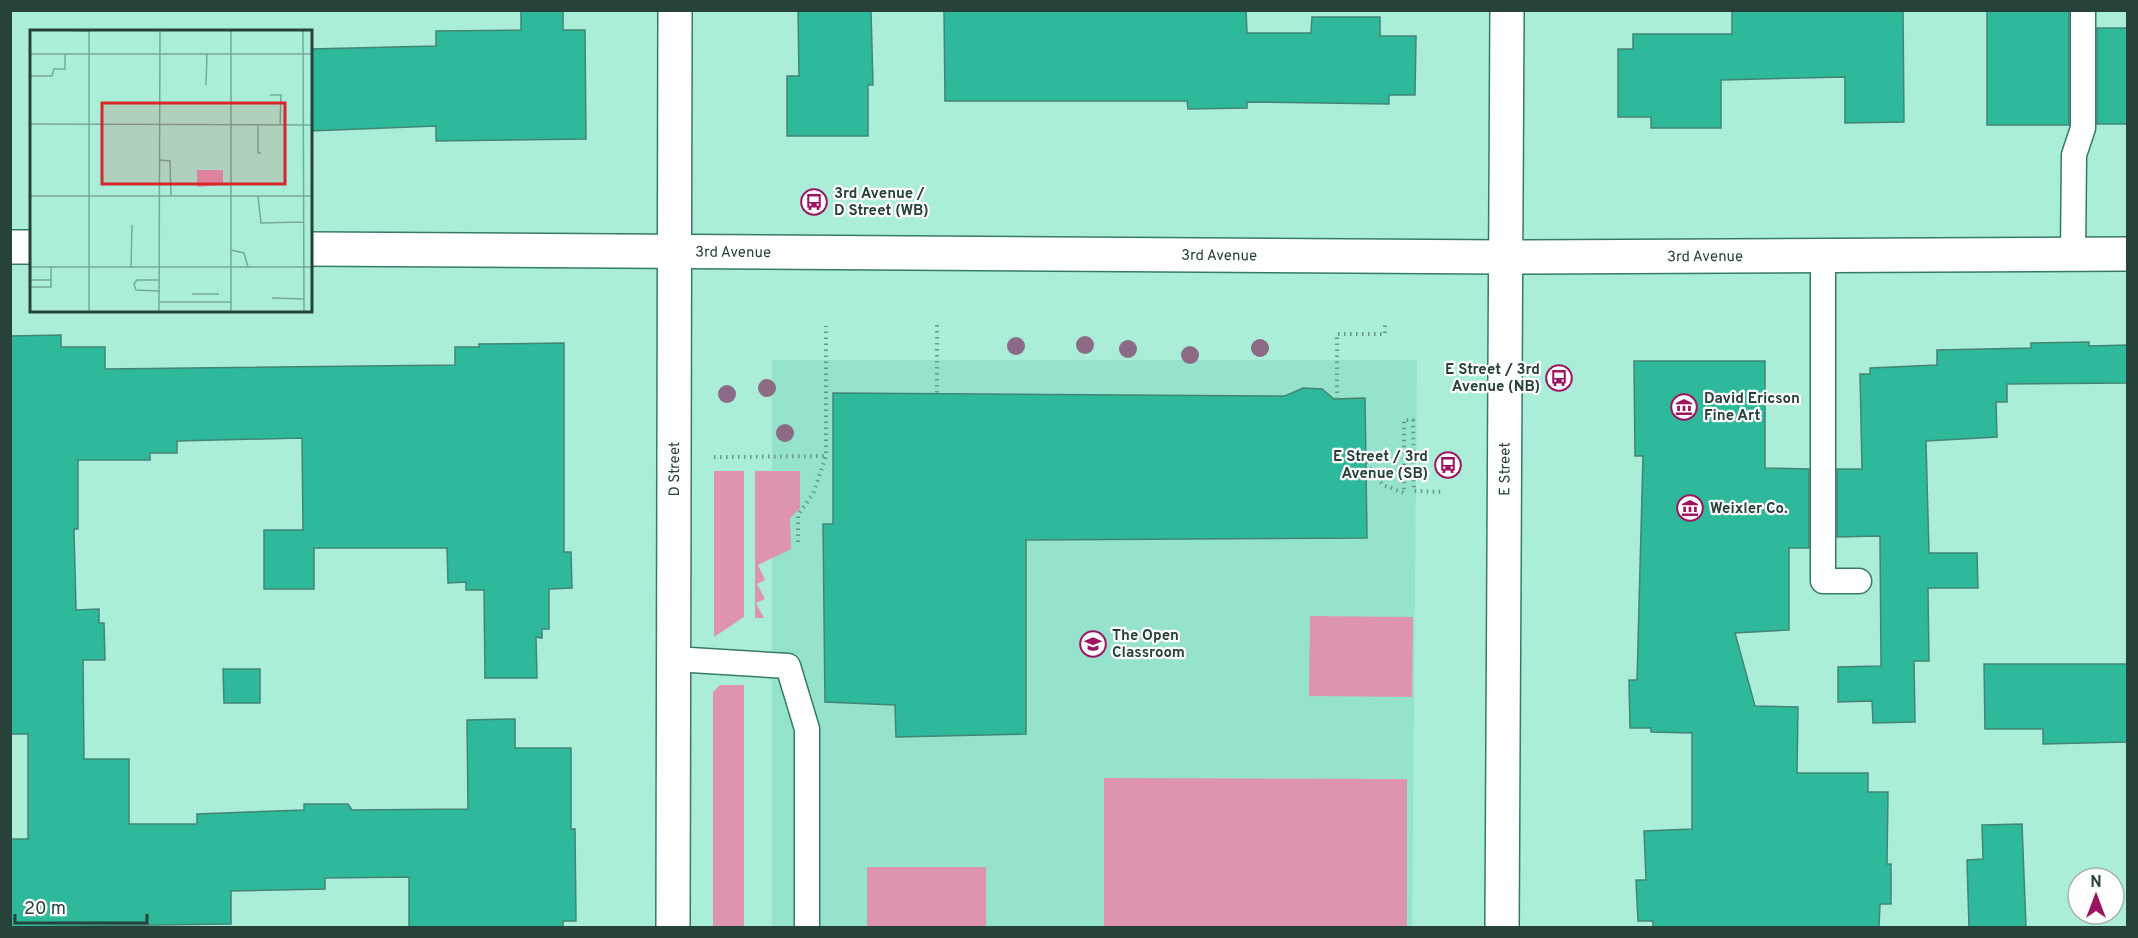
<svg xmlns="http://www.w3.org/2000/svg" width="2138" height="938" font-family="Overpass,sans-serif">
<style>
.built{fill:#95e3cc}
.green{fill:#df93b2}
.building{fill:#2db99a;stroke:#438573;stroke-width:1.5}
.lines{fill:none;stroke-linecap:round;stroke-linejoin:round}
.lane-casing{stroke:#377a68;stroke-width:27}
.street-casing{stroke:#377a68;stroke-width:36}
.secondary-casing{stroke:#377a68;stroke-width:36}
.path{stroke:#679789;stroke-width:4;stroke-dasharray:1.5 4.5;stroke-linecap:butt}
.lane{stroke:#fff;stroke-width:24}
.street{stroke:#fff;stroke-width:33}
.secondary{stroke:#fff;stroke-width:33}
.tree{fill:#8b6b86}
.labels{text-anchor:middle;stroke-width:4.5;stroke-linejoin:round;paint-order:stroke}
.poi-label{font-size:15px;font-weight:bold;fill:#26423a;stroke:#fefefe;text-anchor:start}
.street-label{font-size:15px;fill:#26423a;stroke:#fefefe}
.inset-road{fill:none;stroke:#75a999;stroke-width:1.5}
.view{fill:#d62828;fill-opacity:0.15;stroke:#d62828;stroke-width:3}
.inset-edge{fill:none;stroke:#26423a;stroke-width:3}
</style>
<rect width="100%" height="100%" fill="#aaeed9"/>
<!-- built -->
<path class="built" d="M 772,360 L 1417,360 L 1412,927 L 772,927 Z"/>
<!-- green -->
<g class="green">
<path d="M 714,471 L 744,471 L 744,617 L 714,637 Z"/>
<path d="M 755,471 L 800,471 L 800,509 L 790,518 L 791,549 L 758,565 L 765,580 L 757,584 L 765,599 L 756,603 L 764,618 L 755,618 Z"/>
<path d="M 1310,616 L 1413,617 L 1412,697 L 1309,696 Z"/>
<path d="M 720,685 L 744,685 L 744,927 L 713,927 L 713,692 Z"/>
<path d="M 1104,778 L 1407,779 L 1407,927 L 1104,927 Z"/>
<rect x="867" y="867" width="119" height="60"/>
</g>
<!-- building -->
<g class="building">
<path d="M 521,10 L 563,10 L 563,30 L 585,30 L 586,139 L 436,141 L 436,126 L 310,131 L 310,49 L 436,46 L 436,31 L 521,30 Z"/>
<path d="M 798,10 L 871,10 L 873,85 L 868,85 L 868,136 L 787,136 L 787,76 L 799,76 Z"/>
<path d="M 944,10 L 1246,10 L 1247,33 L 1311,33 L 1312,17 L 1380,17 L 1380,36 L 1416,36 L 1415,95 L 1389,95 L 1389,104 L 1247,102 L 1247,108 L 1188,109 L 1187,101 L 945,101 Z"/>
<path d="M 1732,10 L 1903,10 L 1904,122 L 1845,123 L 1845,77 L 1721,80 L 1721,128 L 1651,128 L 1651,117 L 1618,117 L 1618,49 L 1633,49 L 1633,34 L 1732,34 Z"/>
<rect x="1987" y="10" width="82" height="115"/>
<rect x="2097" y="28" width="30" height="96"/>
<path d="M 61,335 L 61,347 L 105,347 L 105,369 L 455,365 L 455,347 L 479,347 L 479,344 L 564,343 L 564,552 L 571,552 L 572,588 L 549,589 L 549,629 L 542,629 L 542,638 L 536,637 L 537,678 L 485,678 L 484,590 L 466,590 L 466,582 L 448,583 L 447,548 L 314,548 L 314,589 L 264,589 L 264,530 L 303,530 L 302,438 L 177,441 L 177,453 L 150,453 L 150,460 L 78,460 L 78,529 L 74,529 L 76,610 L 99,609 L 99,623 L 104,623 L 105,660 L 83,660 L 84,759 L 129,759 L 129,824 L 197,824 L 197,814 L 304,810 L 304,804 L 348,804 L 352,810 L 468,809 L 467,720 L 515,719 L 515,748 L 571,748 L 571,829 L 575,829 L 576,921 L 563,921 L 563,927 L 409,927 L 409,877 L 325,878 L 325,889 L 231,891 L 231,924 L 10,927 L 10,839 L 28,839 L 28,734 L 10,734 L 10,336 Z"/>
<path d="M 2089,342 L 2089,346 L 2127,345 L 2127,383 L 2007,384 L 2007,402 L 1996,402 L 1997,437 L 1926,441 L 1929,553 L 1977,553 L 1978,588 L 1928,588 L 1929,661 L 1914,661 L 1915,722 L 1873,723 L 1872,701 L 1838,702 L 1838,667 L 1881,666 L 1880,536 L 1837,537 L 1837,469 L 1862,469 L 1860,374 L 1870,374 L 1870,368 L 1937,365 L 1937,350 L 2031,348 L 2031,343 Z"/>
<path d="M 1634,361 L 1765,361 L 1765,468 L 1809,469 L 1809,548 L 1789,548 L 1789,630 L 1735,633 L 1755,706 L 1798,707 L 1797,773 L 1868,773 L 1868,792 L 1888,792 L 1887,864 L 1891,864 L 1891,904 L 1880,904 L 1879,927 L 1653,927 L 1653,921 L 1638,921 L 1636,880 L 1646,880 L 1644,831 L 1692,829 L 1692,733 L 1651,732 L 1651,728 L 1630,728 L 1629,680 L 1637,680 L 1643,456 L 1635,456 Z"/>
<path d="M 1303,388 L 1322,389 L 1334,399 L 1365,398 L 1367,538 L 1026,540 L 1026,734 L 896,737 L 895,705 L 825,702 L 823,524 L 833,524 L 833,393 L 1285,396 Z"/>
<path d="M 1984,664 L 2127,664 L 2127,742 L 2043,744 L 2043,729 L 1985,729 Z"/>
<path d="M 223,669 L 260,669 L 260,703 L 224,703 Z"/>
<path d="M 2022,824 L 2026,927 L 1969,927 L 1967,860 L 1983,859 L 1982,825 Z"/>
</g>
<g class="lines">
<!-- lane casing -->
<g class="lane-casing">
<g id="lane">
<path d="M 1823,255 L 1823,581 L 1859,581"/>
<path d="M 2073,255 L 2074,155 L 2083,128 L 2083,10"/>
<path d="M 674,659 L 788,666 L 807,729 L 807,928"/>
</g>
</g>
<!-- street casing -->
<g class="street-casing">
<g id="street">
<path id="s1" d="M 673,928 L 675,10"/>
</g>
</g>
<!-- secondary casing -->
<g class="secondary-casing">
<g id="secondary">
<path d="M 10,247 L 32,247"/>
<path id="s2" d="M 310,249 L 1507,257 L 2128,254"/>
<path id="s3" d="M 1502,928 L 1507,10"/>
</g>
</g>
<!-- path -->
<g class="path">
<path d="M 937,325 L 937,393"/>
<path d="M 1337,399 L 1337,334 L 1385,334 L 1385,322"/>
<path d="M 714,457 L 826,456"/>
<path d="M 1366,463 L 1383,485 L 1404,493 L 1404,420 L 1413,420 L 1414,491 L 1444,492"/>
<path d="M 798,542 L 798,515 L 813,494 L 826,456 L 826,326"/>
</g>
<!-- lane -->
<use href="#lane" class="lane"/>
<!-- street -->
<use href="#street" class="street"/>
<!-- secondary -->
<use href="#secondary" class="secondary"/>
</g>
<!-- trees -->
<g class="tree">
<circle cx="1085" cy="345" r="9"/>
<circle cx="1016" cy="346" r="9"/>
<circle cx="1260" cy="348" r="9"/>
<circle cx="1128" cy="349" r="9"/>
<circle cx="1190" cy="355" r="9"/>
<circle cx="767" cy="388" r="9"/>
<circle cx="727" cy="394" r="9"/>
<circle cx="785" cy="433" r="9"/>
</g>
<!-- icons -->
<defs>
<g id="bus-ring" transform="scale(1.35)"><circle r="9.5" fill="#fefefe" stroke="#9e1461" stroke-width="1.5"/><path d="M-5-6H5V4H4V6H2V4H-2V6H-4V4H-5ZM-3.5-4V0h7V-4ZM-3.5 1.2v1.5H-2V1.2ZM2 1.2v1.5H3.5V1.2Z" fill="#9e1461"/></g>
<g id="museum-ring" transform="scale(1.35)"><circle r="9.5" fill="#fefefe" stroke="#9e1461" stroke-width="1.5"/><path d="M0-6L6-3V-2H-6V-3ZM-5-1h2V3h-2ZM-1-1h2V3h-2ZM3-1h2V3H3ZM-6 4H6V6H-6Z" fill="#9e1461"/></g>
<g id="school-ring" transform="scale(1.35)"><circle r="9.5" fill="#fefefe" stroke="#9e1461" stroke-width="1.5"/><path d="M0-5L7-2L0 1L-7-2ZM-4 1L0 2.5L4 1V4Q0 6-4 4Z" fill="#9e1461"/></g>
</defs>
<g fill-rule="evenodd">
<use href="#bus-ring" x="814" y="202"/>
<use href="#bus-ring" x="1559" y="378"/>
<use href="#museum-ring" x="1684" y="407"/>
<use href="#bus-ring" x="1448" y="465"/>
<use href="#museum-ring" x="1690" y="508"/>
<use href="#school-ring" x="1093" y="644"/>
</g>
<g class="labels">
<!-- poi labels -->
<g class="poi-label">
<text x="834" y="198">3rd Avenue /<tspan x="834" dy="17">D Street (WB)</tspan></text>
<text x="1540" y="374" text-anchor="end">E Street / 3rd<tspan x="1540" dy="17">Avenue (NB)</tspan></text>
<text x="1704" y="403">David Ericson<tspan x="1704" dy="17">Fine Art</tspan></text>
<text x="1428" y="461" text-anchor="end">E Street / 3rd<tspan x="1428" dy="17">Avenue (SB)</tspan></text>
<text x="1710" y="513">Weixler Co.</text>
<text x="1112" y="640">The Open<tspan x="1112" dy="17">Classroom</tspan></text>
</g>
<!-- street labels -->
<g class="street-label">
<text dy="5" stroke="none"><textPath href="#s2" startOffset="423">3rd Avenue</textPath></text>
<text dy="5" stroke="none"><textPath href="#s2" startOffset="909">3rd Avenue</textPath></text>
<text dy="5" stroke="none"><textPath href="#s2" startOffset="1395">3rd Avenue</textPath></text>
<text dy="5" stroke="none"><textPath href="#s1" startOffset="459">D Street</textPath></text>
<text dy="5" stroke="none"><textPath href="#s3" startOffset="459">E Street</textPath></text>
</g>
</g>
<!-- overview -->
<g transform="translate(30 30)">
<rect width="282" height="282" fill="#aaeed9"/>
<path d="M 167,140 L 193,140 L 193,155 L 167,157 Z" fill="#df93b2"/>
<path class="inset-road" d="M 34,0 L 59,1M 59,0 L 59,282M 201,0 L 201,282M 273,0 L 274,282M 0,24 L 282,24M 0,46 L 22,46 L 24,39 L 35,39 L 35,24M 176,55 L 177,23M 240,65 L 251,65 L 250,95M 0,94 L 282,95M 228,95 L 228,123 L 231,123M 130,130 L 140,131 L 141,166M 0,166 L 282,166M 228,166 L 231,193 L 273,192M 201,220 L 214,223 L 218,237M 0,237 L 282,237M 101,237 L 102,195M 0,250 L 21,250M 0,257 L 21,257 L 21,237M 129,261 L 106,260 L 104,254 L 107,250 L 129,250M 162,264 L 189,264M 242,268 L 274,269M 129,272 L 201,272M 129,282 L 130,0"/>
<path class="view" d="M 72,73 L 255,73 L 255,154 L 72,154 Z"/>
<rect width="282" height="282" class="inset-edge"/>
</g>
<!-- border -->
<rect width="2138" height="938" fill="none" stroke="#26423a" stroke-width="24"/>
<!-- north arrow -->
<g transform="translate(2096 896)"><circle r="28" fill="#fefefe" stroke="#a8b3b0" stroke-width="1.5"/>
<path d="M0-4.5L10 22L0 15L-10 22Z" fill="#9e1461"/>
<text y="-9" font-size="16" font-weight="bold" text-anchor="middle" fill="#26423a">N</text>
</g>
<!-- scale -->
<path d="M15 914v9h132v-9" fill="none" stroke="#26423a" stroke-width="3"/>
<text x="24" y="914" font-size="18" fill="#26423a" stroke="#fefefe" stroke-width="4.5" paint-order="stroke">20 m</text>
</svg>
